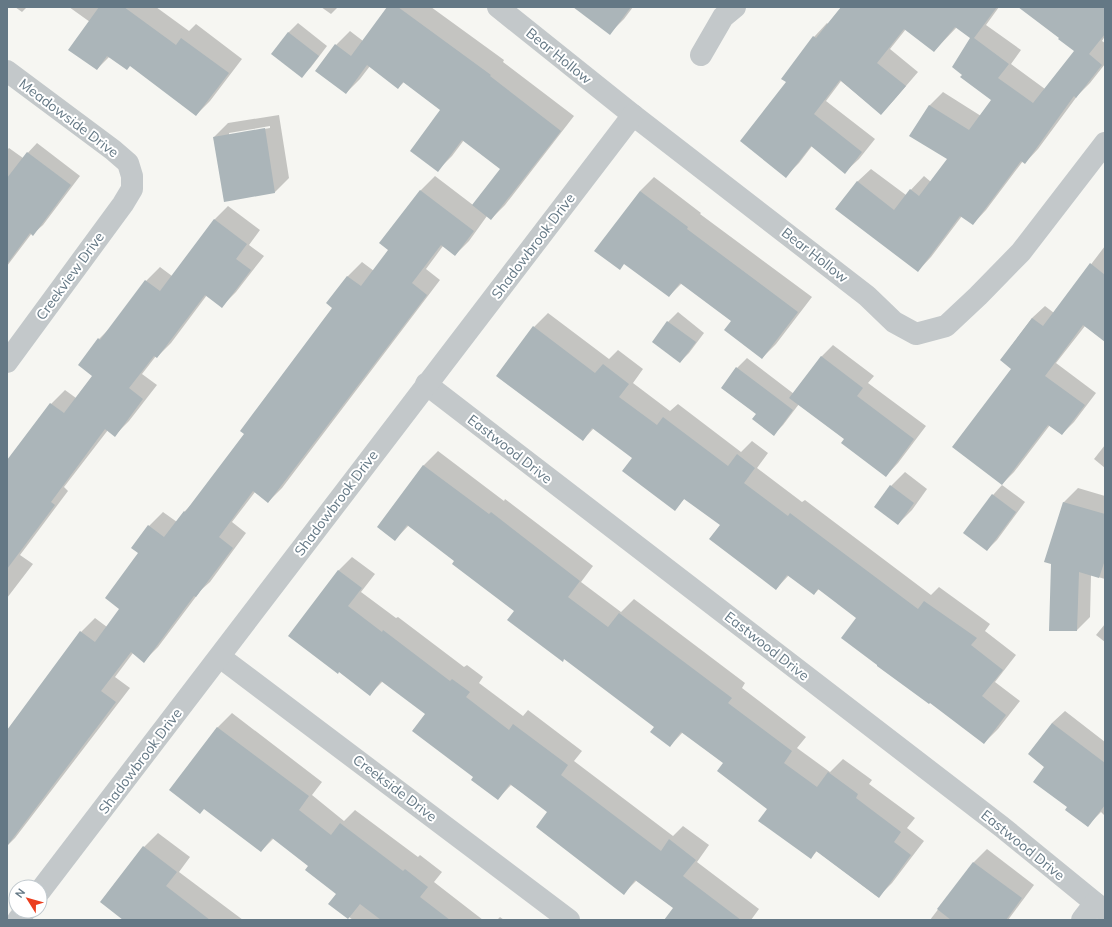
<svg xmlns="http://www.w3.org/2000/svg" width="1112" height="927" font-family="Mulish,sans-serif">
<style>
.shadow{fill:#0003;fill-rule:evenodd}
.building{fill:#abb5b9}
.lines{fill:none;stroke-linecap:round;stroke-linejoin:round}
.street{stroke:#c3c8ca;stroke-width:22}
.labels{text-anchor:middle;stroke-width:4;stroke-linejoin:round;paint-order:stroke}
.street-label{font-size:14px;fill:#647885;stroke:#fff}
</style>
<rect width="100%" height="100%" fill="#f6f6f2"/>
<!-- shadow -->
<g class="shadow">
<path d="M 15,7 L 27,7 L 22,12 Z"/>
<path d="M 69,7 L 156,7 L 189,31 L 196,24 L 242,59 L 210,101 L 196,115 L 131,65 L 109,57 L 97,69 L 90,22 Z"/>
<path d="M 321,7 L 338,7 L 331,14 Z"/>
<path d="M 389,7 L 431,7 L 504,60 L 503,62 L 574,116 L 505,205 L 491,219 L 487,216 L 469,241 L 455,255 L 443,246 L 426,269 L 440,280 L 282,488 L 268,502 L 255,492 L 232,522 L 246,533 L 210,582 L 201,590 L 158,647 L 144,661 L 133,653 L 115,677 L 130,688 L 15,838 L 7,846 L 7,731 L 81,632 L 95,618 L 107,627 L 121,609 L 139,553 L 132,548 L 149,526 L 163,512 L 177,522 L 185,511 L 193,503 L 245,434 L 334,307 L 328,303 L 348,276 L 362,262 L 374,271 L 390,250 L 381,243 L 421,190 L 435,176 L 473,205 L 501,169 L 464,140 L 452,156 L 438,170 L 441,110 L 404,82 L 398,88 L 370,66 L 360,79 L 346,93 L 336,45 L 350,31 L 363,41 Z"/>
<path d="M 575,7 L 633,7 L 624,19 L 610,33 Z"/>
<path d="M 842,7 L 999,7 L 986,25 L 1021,50 L 1011,64 L 1045,89 L 1075,51 L 1060,38 L 1020,7 L 1105,7 L 1105,36 L 1102,41 L 1105,43 L 1105,64 L 1090,83 L 1078,95 L 1038,149 L 1025,163 L 1023,161 L 986,210 L 973,224 L 962,216 L 931,257 L 918,271 L 857,182 L 871,169 L 906,195 L 924,176 L 931,182 L 948,159 L 929,106 L 943,92 L 981,116 L 992,100 L 972,38 L 957,27 L 934,51 L 906,29 L 890,49 L 918,72 L 894,100 L 881,114 L 841,81 L 826,101 L 875,139 L 859,159 L 845,172 L 812,146 L 799,163 L 786,176 L 787,82 L 783,78 L 814,37 L 827,23 L 828,24 Z"/>
<path d="M 298,23 L 327,46 L 311,67 L 302,76 L 288,33 Z"/>
<path d="M 279,115 L 289,178 L 275,192 L 225,200 L 214,137 L 228,123 ZM 270,126 L 270,128 L 229,135 L 229,133 Z"/>
<path d="M 37,143 L 80,176 L 43,225 L 33,234 L 32,233 L 7,266 L 7,150 L 9,148 L 23,158 Z"/>
<path d="M 654,177 L 701,213 L 700,214 L 812,297 L 776,344 L 762,358 L 732,321 L 682,283 L 669,296 L 640,191 Z"/>
<path d="M 228,206 L 260,230 L 249,245 L 264,256 L 236,292 L 222,306 L 207,295 L 171,343 L 157,357 L 156,356 L 142,374 L 157,385 L 129,421 L 115,435 L 108,430 L 64,487 L 68,491 L 20,555 L 33,564 L 7,598 L 7,463 L 51,404 L 65,390 L 76,398 L 93,376 L 99,339 L 113,325 L 146,281 L 160,267 L 172,276 L 214,220 Z"/>
<path d="M 1105,246 L 1105,341 L 1085,326 L 1056,363 L 1096,393 L 1074,422 L 1062,434 L 1050,425 L 1014,472 L 1002,484 L 1012,368 L 1001,360 L 1032,318 L 1045,306 L 1054,313 Z"/>
<path d="M 678,312 L 704,333 L 689,353 L 680,362 L 653,342 L 668,322 Z"/>
<path d="M 548,313 L 609,359 L 618,350 L 643,369 L 633,383 L 670,411 L 678,404 L 741,452 L 752,441 L 768,453 L 757,468 L 802,502 L 805,500 L 931,595 L 939,587 L 990,624 L 985,631 L 1016,655 L 995,682 L 1020,701 L 998,729 L 984,743 L 857,617 L 819,589 L 814,594 L 789,575 L 776,589 L 721,525 L 685,498 L 675,509 L 633,458 L 594,428 L 583,440 L 534,327 Z"/>
<path d="M 833,345 L 874,376 L 868,383 L 926,426 L 898,463 L 886,476 L 845,439 L 799,404 L 783,425 L 773,435 L 757,414 L 722,388 L 737,368 L 747,358 L 794,394 L 821,357 Z"/>
<path d="M 1105,445 L 1105,468 L 1094,459 Z"/>
<path d="M 438,451 L 504,501 L 505,499 L 593,566 L 581,582 L 621,612 L 634,599 L 745,683 L 742,688 L 806,737 L 797,748 L 830,772 L 843,759 L 872,780 L 869,784 L 915,818 L 907,828 L 924,841 L 892,883 L 878,897 L 817,851 L 811,858 L 768,809 L 724,763 L 683,732 L 670,746 L 655,726 L 456,560 L 409,525 L 395,540 L 378,527 L 424,465 Z"/>
<path d="M 905,472 L 927,489 L 912,510 L 898,524 L 875,507 L 891,486 Z"/>
<path d="M 1002,485 L 1025,502 L 997,540 L 987,550 L 993,495 Z"/>
<path d="M 1078,488 L 1105,496 L 1105,579 L 1091,575 L 1090,617 L 1077,630 L 1056,527 L 1064,502 Z"/>
<path d="M 352,557 L 375,574 L 361,592 L 396,618 L 398,617 L 464,667 L 467,665 L 483,677 L 479,683 L 523,716 L 528,710 L 582,751 L 574,761 L 673,836 L 683,826 L 709,845 L 697,862 L 759,909 L 751,920 L 665,920 L 674,908 L 637,880 L 624,893 L 549,811 L 511,785 L 498,799 L 475,777 L 427,714 L 383,681 L 370,694 L 338,571 Z"/>
<path d="M 1105,624 L 1105,642 L 1096,635 Z"/>
<path d="M 1065,711 L 1105,742 L 1105,816 L 1101,812 L 1087,826 L 1069,807 L 1046,767 L 1052,723 Z"/>
<path d="M 232,713 L 322,782 L 312,795 L 344,821 L 355,810 L 418,857 L 420,855 L 442,872 L 434,882 L 483,920 L 353,920 L 349,917 L 337,894 L 310,866 L 274,838 L 261,851 L 204,808 L 171,790 L 218,727 Z"/>
<path d="M 158,833 L 190,857 L 179,872 L 243,920 L 125,920 L 101,902 L 144,847 Z"/>
<path d="M 987,849 L 1034,885 L 1008,920 L 930,920 L 974,862 Z"/>
<path d="M 500,917 L 504,920 L 497,920 Z"/>
</g>
<!-- building -->
<g class="building">
<path d="M 99,7 L 124,7 L 176,45 L 181,38 L 229,73 L 196,116 L 130,66 L 127,70 L 107,56 L 97,70 L 68,50 Z"/>
<path d="M 387,7 L 398,7 L 491,75 L 490,76 L 561,131 L 491,220 L 472,205 L 500,169 L 462,140 L 438,172 L 410,151 L 440,110 L 403,82 L 398,89 L 367,65 L 346,94 L 315,71 L 335,44 L 351,56 Z"/>
<path d="M 573,7 L 631,7 L 610,35 Z"/>
<path d="M 841,7 L 997,7 L 974,38 L 1009,64 L 998,78 L 1033,103 L 1074,51 L 1058,39 L 1059,38 L 1018,7 L 1105,7 L 1105,34 L 1089,54 L 1102,65 L 1076,98 L 1074,96 L 1025,164 L 1021,161 L 973,225 L 960,216 L 918,272 L 835,209 L 857,181 L 894,210 L 910,189 L 919,196 L 947,159 L 909,136 L 929,105 L 969,130 L 991,100 L 960,77 L 962,75 L 952,67 L 970,38 L 955,27 L 934,52 L 904,29 L 877,63 L 906,86 L 881,115 L 840,80 L 814,114 L 862,152 L 845,174 L 811,146 L 786,178 L 740,141 L 786,82 L 781,79 L 813,36 L 816,38 Z"/>
<path d="M 288,32 L 319,56 L 302,78 L 271,54 Z"/>
<path d="M 265,128 L 275,193 L 224,202 L 213,137 Z"/>
<path d="M 27,152 L 71,185 L 33,236 L 30,233 L 7,264 L 7,178 Z"/>
<path d="M 420,190 L 474,231 L 455,256 L 441,245 L 412,283 L 427,295 L 268,503 L 253,491 L 219,537 L 233,548 L 196,597 L 194,596 L 144,663 L 131,652 L 101,691 L 116,702 L 7,846 L 7,730 L 80,631 L 95,642 L 119,609 L 105,598 L 138,553 L 131,548 L 148,525 L 164,537 L 184,511 L 185,512 L 244,434 L 240,431 L 332,308 L 326,303 L 347,276 L 361,286 L 388,250 L 379,243 Z"/>
<path d="M 640,191 L 688,227 L 687,229 L 798,312 L 762,359 L 724,330 L 731,321 L 680,283 L 669,297 L 624,264 L 620,270 L 594,251 Z"/>
<path d="M 214,219 L 247,244 L 236,259 L 251,270 L 222,308 L 205,295 L 157,358 L 154,356 L 129,388 L 143,399 L 115,437 L 105,429 L 51,502 L 55,505 L 7,569 L 7,460 L 50,403 L 64,413 L 92,376 L 78,365 L 98,338 L 100,340 L 145,280 L 160,291 Z"/>
<path d="M 1090,263 L 1105,275 L 1105,342 L 1083,325 L 1045,376 L 1085,405 L 1062,435 L 1048,425 L 1002,485 L 952,447 L 1011,369 L 1000,360 L 1032,318 L 1043,326 Z"/>
<path d="M 667,321 L 696,342 L 680,363 L 652,342 Z"/>
<path d="M 533,326 L 595,373 L 603,364 L 629,384 L 619,397 L 657,425 L 663,417 L 728,466 L 737,454 L 755,468 L 744,483 L 788,516 L 790,513 L 918,609 L 924,601 L 977,638 L 971,645 L 1003,670 L 982,696 L 1006,715 L 984,744 L 930,703 L 929,704 L 877,666 L 877,665 L 841,638 L 856,618 L 818,589 L 814,595 L 787,575 L 776,590 L 709,539 L 720,525 L 684,499 L 675,511 L 622,471 L 632,458 L 592,428 L 583,441 L 496,376 Z"/>
<path d="M 821,356 L 863,388 L 857,396 L 914,439 L 886,477 L 841,443 L 844,439 L 789,398 Z"/>
<path d="M 736,367 L 793,410 L 774,436 L 752,419 L 756,414 L 721,388 Z"/>
<path d="M 423,465 L 489,514 L 491,512 L 580,581 L 568,597 L 608,627 L 619,613 L 732,698 L 728,703 L 792,751 L 784,763 L 817,787 L 828,772 L 858,794 L 856,798 L 901,832 L 894,842 L 911,855 L 879,898 L 816,851 L 811,859 L 758,821 L 767,809 L 717,771 L 723,763 L 681,732 L 670,747 L 650,732 L 654,727 L 564,659 L 563,662 L 507,620 L 514,611 L 452,564 L 454,561 L 407,525 L 395,541 L 377,527 Z"/>
<path d="M 890,485 L 914,503 L 898,525 L 874,507 Z"/>
<path d="M 992,494 L 1016,512 L 987,551 L 963,533 Z"/>
<path d="M 1063,502 L 1105,514 L 1105,560 L 1099,578 L 1079,572 L 1077,631 L 1049,631 L 1051,564 L 1044,562 Z"/>
<path d="M 338,570 L 362,588 L 348,606 L 382,632 L 383,630 L 450,681 L 452,679 L 470,692 L 466,697 L 509,730 L 513,724 L 568,765 L 561,775 L 661,851 L 669,839 L 696,860 L 683,876 L 741,920 L 664,920 L 673,908 L 635,880 L 624,895 L 536,827 L 547,812 L 510,784 L 498,800 L 471,780 L 473,777 L 412,731 L 425,714 L 381,681 L 370,696 L 339,672 L 338,674 L 288,636 Z"/>
<path d="M 1052,723 L 1105,763 L 1105,805 L 1088,827 L 1065,810 L 1067,807 L 1033,782 L 1044,767 L 1028,754 Z"/>
<path d="M 217,727 L 309,796 L 299,810 L 331,835 L 340,823 L 403,871 L 405,869 L 428,887 L 420,897 L 450,920 L 381,920 L 360,904 L 348,919 L 328,904 L 336,894 L 305,870 L 308,866 L 272,838 L 261,852 L 204,809 L 200,814 L 169,790 Z"/>
<path d="M 143,846 L 177,872 L 166,886 L 210,920 L 123,920 L 100,902 Z"/>
<path d="M 973,862 L 1022,898 L 1006,920 L 951,920 L 937,909 Z"/>
</g>
<g class="lines">
<!-- street -->
<g class="street">
<path d="M 498,7 L 633,115 L 867,296 L 894,322 L 916,334 L 946,326 L 978,296 L 1021,252 L 1105,143"/>
<path d="M 701,55 L 723,17 L 735,7"/>
<path d="M 7,71 L 113,150 L 128,163 L 132,176 L 132,189 L 123,204 L 7,362"/>
<path d="M 426,384 L 1002,827 L 1105,911"/>
<path d="M 220,657 L 569,920"/>
<path d="M 40,891 L 633,115"/>
<path d="M 18,920 L 25,911"/>
<path d="M 1082,920 L 1095,903"/>
</g>
</g>
<g class="labels">
<!-- street labels -->
<g class="street-label">
<text transform="translate(559 56) rotate(39)" y="5">Bear Hollow</text>
<text transform="translate(69 118) rotate(37)" y="5">Meadowside Drive</text>
<text transform="translate(533 246) rotate(-53)" y="5">Shadowbrook Drive</text>
<text transform="translate(815 255) rotate(38)" y="5">Bear Hollow</text>
<text transform="translate(70 276) rotate(-54)" y="5">Creekview Drive</text>
<text transform="translate(510 449) rotate(38)" y="5">Eastwood Drive</text>
<text transform="translate(336 503) rotate(-53)" y="5">Shadowbrook Drive</text>
<text transform="translate(767 646) rotate(38)" y="5">Eastwood Drive</text>
<text transform="translate(140 761) rotate(-53)" y="5">Shadowbrook Drive</text>
<text transform="translate(395 788) rotate(37)" y="5">Creekside Drive</text>
<text transform="translate(1023 845) rotate(39)" y="5">Eastwood Drive</text>
</g>
</g>
<!-- border -->
<rect width="1112" height="927" fill="none" stroke="#647885" stroke-width="16"/>
<!-- north arrow -->
<g transform="translate(28 899) rotate(307)"><circle r="19" fill="#ffffff" stroke="#c1c9ce"/>
<path d="M0-3L7 15L0 10L-7 15Z" fill="#eb3e1e"/>
<text y="-6" font-size="11" font-weight="bold" text-anchor="middle" fill="#647885">N</text>
</g>
</svg>
